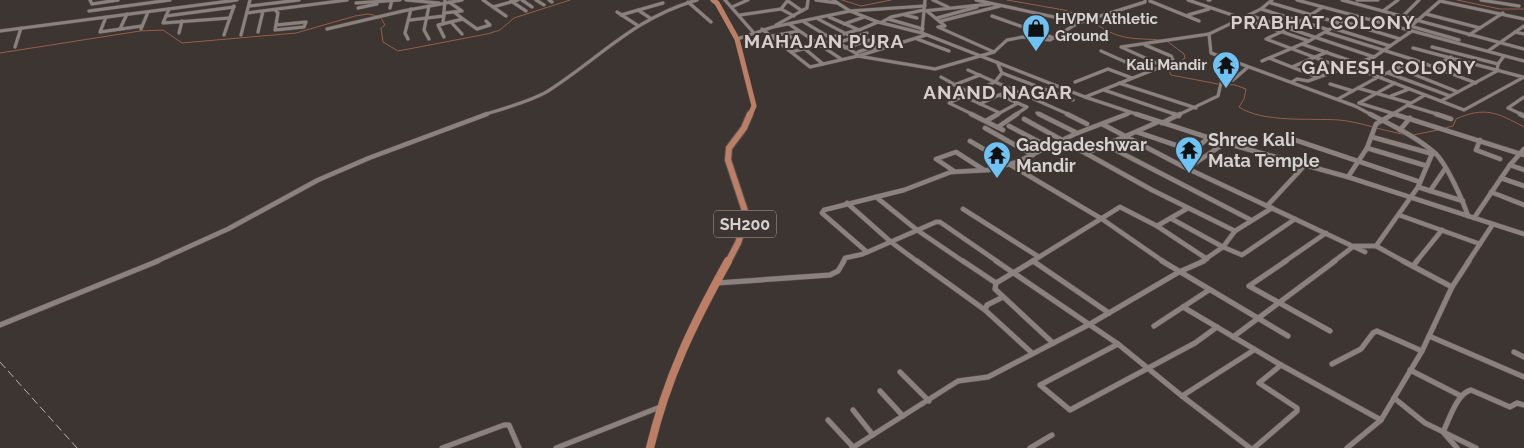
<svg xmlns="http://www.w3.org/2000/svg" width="1524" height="448" font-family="Raleway,sans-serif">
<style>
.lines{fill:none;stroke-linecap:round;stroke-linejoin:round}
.stream{stroke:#965f48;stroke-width:1}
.street-far2-casing{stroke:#595351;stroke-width:4}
.street-far1-casing{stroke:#595351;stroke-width:5.5}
.street-casing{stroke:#595351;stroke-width:6}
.primary-far2-casing{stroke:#595351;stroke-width:5.5}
.primary-far1-casing{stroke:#595351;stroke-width:8}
.primary-casing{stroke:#595351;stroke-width:9}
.street-far2{stroke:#8b827f;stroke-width:3}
.street-far1{stroke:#8b827f;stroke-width:4.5}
.street{stroke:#8b827f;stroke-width:5}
.primary-far2{stroke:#bc7f65;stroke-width:5}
.primary-far1{stroke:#bc7f65;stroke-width:6}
.primary{stroke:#bc7f65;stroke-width:8}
.rail{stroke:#b9b4b2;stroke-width:1;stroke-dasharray:8 4;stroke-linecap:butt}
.labels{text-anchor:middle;stroke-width:4;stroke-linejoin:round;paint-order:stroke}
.far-poi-label{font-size:15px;font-weight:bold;fill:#d6d2d0;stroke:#3c3532;text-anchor:start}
.shield{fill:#3c3532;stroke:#a8a3a1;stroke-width:1}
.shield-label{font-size:16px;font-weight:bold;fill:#d6d2d0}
.poi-label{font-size:18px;font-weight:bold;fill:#d6d2d0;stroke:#3c3532;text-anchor:start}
.far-district-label{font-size:19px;font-weight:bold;letter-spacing:1px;fill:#d8cfcc;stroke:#3c3532}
</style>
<rect width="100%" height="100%" fill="#3c3532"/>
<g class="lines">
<!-- stream -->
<g class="stream">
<path d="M 842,0 L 861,6 L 891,0"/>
<path d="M 1007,0 L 1064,10 L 1089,18"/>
<path d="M 1457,0 L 1500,9 L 1524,9"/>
<path d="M 381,18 L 385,25 L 381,28 L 383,42 L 398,51 L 487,34 L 500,30 L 514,18 L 570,0"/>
<path d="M 1092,21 C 1118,41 1132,38 1163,40"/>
<path d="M 1167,41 L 1184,54 L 1185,58 L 1169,71 L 1171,75 L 1218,84"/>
<path d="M 0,53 L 140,31 L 163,30 L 182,43 L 296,33 L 355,16 L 368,14 L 378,16"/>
<path d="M 1222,84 L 1235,85 L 1246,89 L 1244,99 L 1239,107 C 1263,123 1310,118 1339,120 C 1350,121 1362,124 1373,127"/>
<path d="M 1376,128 L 1406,135"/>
<path d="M 1445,128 L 1453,126 L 1456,119 C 1485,106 1498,113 1524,127"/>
<path d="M 1413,135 L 1438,130"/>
</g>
<!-- street-far2 casing -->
<g class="street-far2-casing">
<g id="street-far2">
<path d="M 90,0 L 92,4 L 118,0"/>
<path d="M 406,0 L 439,3"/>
<path d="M 483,0 L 506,16"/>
<path d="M 522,0 L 532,7"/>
<path d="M 536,0 L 544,5"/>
<path d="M 549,0 L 552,2"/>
<path d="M 725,0 L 753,32"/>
<path d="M 816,0 L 837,3"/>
<path d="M 833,0 L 850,11 L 878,22 L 922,33 L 1085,97 L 1139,115"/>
<path d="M 933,0 L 948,7"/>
<path d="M 976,0 L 1077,22"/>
<path d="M 1188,0 L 1309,41"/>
<path d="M 1208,0 L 1210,0"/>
<path d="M 1272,0 L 1261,9 L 1209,34 L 1211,53 L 1355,106 L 1372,115"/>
<path d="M 1297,0 L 1524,61"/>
<path d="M 1342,0 L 1524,49"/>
<path d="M 1357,0 L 1378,0"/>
<path d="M 1481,0 L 1519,6"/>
<path d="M 511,1 L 526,11"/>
<path d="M 788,1 L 802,11"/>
<path d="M 1150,1 L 1199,21"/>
<path d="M 1440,1 L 1524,19"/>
<path d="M 688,2 L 711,22"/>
<path d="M 356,3 L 400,0"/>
<path d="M 1271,3 L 1339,23"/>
<path d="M 249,6 L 299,0"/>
<path d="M 429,6 L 424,30 L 429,39"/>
<path d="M 493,7 L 518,0"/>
<path d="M 732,7 L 748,0"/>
<path d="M 1323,7 L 1290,28 L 1266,39 L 1343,68"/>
<path d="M 358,8 L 377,4"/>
<path d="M 390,8 L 392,0"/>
<path d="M 169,9 L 163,23 L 230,18"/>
<path d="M 781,9 L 794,16"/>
<path d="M 1261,9 L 1329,30"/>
<path d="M 275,10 L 278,13 L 275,30 L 304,27 L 306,22 L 276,25"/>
<path d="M 638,10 L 650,18"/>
<path d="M 89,11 L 170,0"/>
<path d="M 924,11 L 990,4"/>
<path d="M 927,11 L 945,26 L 938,27 L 994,52"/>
<path d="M 1383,11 L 1398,0"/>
<path d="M 617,12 L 637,25"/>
<path d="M 247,13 L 347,0"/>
<path d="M 444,13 L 462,11 L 449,2"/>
<path d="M 1426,14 L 1480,28"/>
<path d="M 621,15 L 663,3"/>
<path d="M 740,15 L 781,9 L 788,0"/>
<path d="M 905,15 L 917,18"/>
<path d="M 1188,15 L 1209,9"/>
<path d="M 1249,15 L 1374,57"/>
<path d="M 166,16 L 234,7"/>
<path d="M 992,16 L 1054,38"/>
<path d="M 1403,16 L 1419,0"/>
<path d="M 106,17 L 100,32 L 142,26"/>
<path d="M 829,17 L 859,30 L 878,22"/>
<path d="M 937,18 L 977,7"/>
<path d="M 463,19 L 477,29 L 490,25 L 486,21"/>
<path d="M 818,19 L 877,50"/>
<path d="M 888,19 L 923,29"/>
<path d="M 410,20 L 444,16"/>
<path d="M 941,21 L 1000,6"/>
<path d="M 1341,21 L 1400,39"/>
<path d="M 451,22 L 462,34"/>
<path d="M 804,22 L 857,54"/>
<path d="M 882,22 L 891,17 L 924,10"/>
<path d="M 443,24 L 445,0"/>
<path d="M 789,24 L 841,59"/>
<path d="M 844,24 L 864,17"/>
<path d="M 776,25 L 807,8 L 808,0"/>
<path d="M 1410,26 L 1459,40"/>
<path d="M 1410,27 L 1441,0"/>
<path d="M 1332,28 L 1390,46"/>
<path d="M 120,29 L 127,14"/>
<path d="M 141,29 L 148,12"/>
<path d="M 327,29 L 403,11 L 462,0"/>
<path d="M 762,29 L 810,67 L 858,56 L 926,35"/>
<path d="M 0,31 L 237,0"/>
<path d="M 258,32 L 263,11"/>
<path d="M 922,32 L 925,0"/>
<path d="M 1325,32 L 1415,60 L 1476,83"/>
<path d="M 1515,32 L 1524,34"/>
<path d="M 179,33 L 182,21"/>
<path d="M 787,34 L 823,64"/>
<path d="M 224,35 L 234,6"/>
<path d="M 241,35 L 250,0"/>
<path d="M 1469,35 L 1503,13"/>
<path d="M 772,36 L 799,31"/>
<path d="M 444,37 L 438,25 L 463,19 L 454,12"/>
<path d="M 830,38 L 857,30"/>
<path d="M 408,39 L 405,33 L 411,9"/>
<path d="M 737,39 L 773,27 L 850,11 L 925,6"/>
<path d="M 917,39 L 949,51"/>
<path d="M 837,43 L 867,33"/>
<path d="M 1302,44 L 1357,63"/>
<path d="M 15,47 L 21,28"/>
<path d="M 1432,47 L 1498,64"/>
<path d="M 845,48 L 876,38"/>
<path d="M 1413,48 L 1523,77"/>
<path d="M 1101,51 L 1148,72"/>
<path d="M 1488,51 L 1524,26"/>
<path d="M 791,52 L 834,41"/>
<path d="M 858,52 L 884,43"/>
<path d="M 858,56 L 935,69 L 994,52 L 1007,40 L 1023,37 L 1050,40 L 1078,23 L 1145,2 L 1145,0"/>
<path d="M 1269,58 L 1317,77"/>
<path d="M 1262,61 L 1309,41 L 1353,16"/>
<path d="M 1163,66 L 1121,47 L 1209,34"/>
<path d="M 1350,66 L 1464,110 L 1524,77"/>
<path d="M 1292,67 L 1327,52"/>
<path d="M 1433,67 L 1451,57"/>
<path d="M 1398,68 L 1458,92"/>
<path d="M 968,70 L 1070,115"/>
<path d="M 1002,73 L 1073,100"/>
<path d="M 1388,73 L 1450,96"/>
<path d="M 941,77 L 970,93"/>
<path d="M 1075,82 L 1108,69 L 1132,78"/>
<path d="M 1292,82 L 1297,79 L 1308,81 L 1374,57 L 1412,31"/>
<path d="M 1119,83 L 1196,108"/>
<path d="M 1330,84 L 1353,91"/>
<path d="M 954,85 L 980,75"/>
<path d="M 1358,88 L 1410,103"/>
<path d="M 1104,90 L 1177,115"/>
<path d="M 999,95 L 1027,107 L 1015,115"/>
<path d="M 963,96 L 1000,113"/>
<path d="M 1391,96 L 1409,89"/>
<path d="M 1085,97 L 1163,66 L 1173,60 L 1171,56 L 1145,45"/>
<path d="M 1338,99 L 1378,77 L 1415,60"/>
<path d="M 1441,101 L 1497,71 L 1498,64 L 1504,56"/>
<path d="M 1359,103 L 1398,115"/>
<path d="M 1359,103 L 1395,83"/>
<path d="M 980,104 L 1012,89"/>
<path d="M 1407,105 L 1440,115"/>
<path d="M 1037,113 L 1042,115"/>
<path d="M 483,115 C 502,109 532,101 548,91 C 601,57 634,18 697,0"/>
<path d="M 974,115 L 949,103 L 995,82 L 1002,73 L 997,62"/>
<path d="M 996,115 L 1018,103"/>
<path d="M 1124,115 L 1130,113"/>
<path d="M 1178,115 L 1218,96 L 1221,83 L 1233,80 L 1248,67"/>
<path d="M 1391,115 L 1425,95"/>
<path d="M 1523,115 L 1508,108 L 1524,97"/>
</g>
</g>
<!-- street-far1 casing -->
<g class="street-far1-casing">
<g id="street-far1">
<path d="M 971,114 L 1003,130"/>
<path d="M 1039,114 L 1077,133"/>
<path d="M 1067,114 L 1087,124"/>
<path d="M 1136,114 L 1225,143 L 1348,177 L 1524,234"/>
<path d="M 1174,114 L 1179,116"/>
<path d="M 1370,114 C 1393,126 1417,137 1436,154 C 1447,165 1463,201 1468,216"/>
<path d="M 1394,114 L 1524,155"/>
<path d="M 1436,114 L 1451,119"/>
<path d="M 1520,114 L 1524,116"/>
<path d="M 1024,119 L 1152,190 L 1235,231"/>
<path d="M 986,121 L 998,114"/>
<path d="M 1162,123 L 1180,114"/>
<path d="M 1102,124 L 1182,166 L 1365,252"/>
<path d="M 1009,126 L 1049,147"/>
<path d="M 998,127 L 1017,114"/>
<path d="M 985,128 L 1033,155"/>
<path d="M 1400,130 L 1410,118"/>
<path d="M 1137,132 L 1193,151 L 1208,138"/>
<path d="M 1372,137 L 1433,154"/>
<path d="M 1295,140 L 1420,182"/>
<path d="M 1480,140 L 1476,150 L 1500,159"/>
<path d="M 970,141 L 1102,219 L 1164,262"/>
<path d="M 1106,145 L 1251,220"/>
<path d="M 1367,148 L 1427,166"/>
<path d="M 1087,153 L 1158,122"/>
<path d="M 1510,165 L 1524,170"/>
<path d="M 1188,168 L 1225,143"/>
<path d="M 954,171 L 936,159 L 956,152 L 984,170"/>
<path d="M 1348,177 L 1367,148 L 1376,124 L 1393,114"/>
<path d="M 1501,178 L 1524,186"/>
<path d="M 1418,187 L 1463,201"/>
<path d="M 1430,191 L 1445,169"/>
<path d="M 1491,192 L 1524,205"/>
<path d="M 876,197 L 917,230 L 964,262"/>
<path d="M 847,203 L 891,242 L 918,262"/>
<path d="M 1267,206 L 1306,164"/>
<path d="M 963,209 L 1039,257"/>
<path d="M 1399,215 L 1480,244"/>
<path d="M 1474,218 L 1510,165 L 1524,149"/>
<path d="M 1172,219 L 1223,247 L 1242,255 L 1295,219"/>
<path d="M 1157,226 L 1207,259"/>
<path d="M 867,252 L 822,213 L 824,210 L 904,190 L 951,172 L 988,170 L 1017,162 L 1075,134 L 1127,114"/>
<path d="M 155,262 L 228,229 L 318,180 L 369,158 L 487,114"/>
<path d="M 843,262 L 845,258 L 863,254 L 936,222 L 940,222 L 998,262"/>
<path d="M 1031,262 L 1120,207 L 1157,226 L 1188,208"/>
<path d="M 1201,262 L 1223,247 L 1235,231 L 1272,208"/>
<path d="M 1284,262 L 1326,233"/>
<path d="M 1333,262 L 1354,246 L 1376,246"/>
<path d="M 1405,262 L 1376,246 L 1418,187 L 1432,154"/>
<path d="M 1416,262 L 1442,230"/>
<path d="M 1468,262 L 1493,224"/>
</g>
</g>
<!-- street casing -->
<g class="street-casing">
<g id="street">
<path d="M 917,261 L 985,310"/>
<path d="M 963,261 L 996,283"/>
<path d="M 996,261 L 1118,344 L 1182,396 L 1254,350"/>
<path d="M 1033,261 L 1109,313"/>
<path d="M 1033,261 L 996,283 L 995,289 L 1053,343"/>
<path d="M 1162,261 L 1288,336"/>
<path d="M 1286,261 L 1249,286 L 1330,331"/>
<path d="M 1403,261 L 1452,287"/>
<path d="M 1413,266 L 1417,261"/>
<path d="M 717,283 L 830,275 L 838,271 L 844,261"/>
<path d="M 1003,297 L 987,305 L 985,310 L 1032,353"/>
<path d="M 1183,307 L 1281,365 L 1381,420"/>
<path d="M 0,325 L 158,261"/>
<path d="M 1154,326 L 1209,290"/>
<path d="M 1429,336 L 1524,377"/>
<path d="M 1233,337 L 1335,261"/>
<path d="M 1118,344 L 1040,385 L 1070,410 L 1195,343 L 1217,327"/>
<path d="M 1514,352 L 1524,357"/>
<path d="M 1332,364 L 1361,349 L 1373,333 L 1377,331 L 1422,351"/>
<path d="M 1410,370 L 1461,396"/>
<path d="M 900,372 L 929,401"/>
<path d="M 880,391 L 903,416"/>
<path d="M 1182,396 L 1250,448"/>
<path d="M 1394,398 L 1425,423 L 1476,448"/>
<path d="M 853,410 L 873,435"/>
<path d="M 828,420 L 854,448"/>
<path d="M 442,448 L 504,425 L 509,425 L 519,448"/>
<path d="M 556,448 L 660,407"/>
<path d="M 852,448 L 958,381 L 988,377 L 1090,324 L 1179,272 L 1204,261"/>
<path d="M 1030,448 L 1052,435"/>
<path d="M 1254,448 L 1297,411 L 1297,408 L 1259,383 L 1281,365"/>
<path d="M 1347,448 L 1381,420 L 1422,351 L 1452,287 L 1469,261"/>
<path d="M 1457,448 L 1443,432 C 1449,420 1457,393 1471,390 L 1510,407 L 1517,403 L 1524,405"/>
</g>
</g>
<!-- primary-far2 casing -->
<g class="primary-far2-casing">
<path id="primary-far2" d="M 713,0 L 717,3 L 737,39 L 754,106 L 750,115"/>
</g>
<!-- primary-far1 casing -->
<g class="primary-far1-casing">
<path id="primary-far1" d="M 728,262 L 738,243 L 747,217 L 728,160 L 729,148 L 744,128 L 750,114"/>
</g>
<!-- primary casing -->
<g class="primary-casing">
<path id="primary" d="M 650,448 C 667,377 693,324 728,261"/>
</g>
<!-- street-far2 -->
<use href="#street-far2" class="street-far2"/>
<!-- street-far1 -->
<use href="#street-far1" class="street-far1"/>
<!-- street -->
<use href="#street" class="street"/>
<!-- primary-far2 -->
<use href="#primary-far2" class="primary-far2"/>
<!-- primary-far1 -->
<use href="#primary-far1" class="primary-far1"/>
<!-- primary -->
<use href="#primary" class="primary"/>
<!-- rail -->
<path class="rail" d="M 0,362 L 77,448"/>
</g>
<!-- icons -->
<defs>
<g id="shop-pin" transform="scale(1.4375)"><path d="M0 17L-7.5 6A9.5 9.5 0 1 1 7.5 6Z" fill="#6fc2f4" stroke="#3c3532"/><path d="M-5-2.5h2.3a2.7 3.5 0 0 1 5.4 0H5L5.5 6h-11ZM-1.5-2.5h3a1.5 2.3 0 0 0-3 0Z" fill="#111"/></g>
<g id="temple-pin" transform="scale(1.4375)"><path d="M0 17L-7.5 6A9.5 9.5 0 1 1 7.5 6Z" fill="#6fc2f4" stroke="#3c3532"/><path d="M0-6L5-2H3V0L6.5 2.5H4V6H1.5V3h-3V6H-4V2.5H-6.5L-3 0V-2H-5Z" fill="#111"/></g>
</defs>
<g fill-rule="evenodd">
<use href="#shop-pin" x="1036" y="28"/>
<use href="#temple-pin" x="1226" y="65"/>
<use href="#temple-pin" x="1189" y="150"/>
<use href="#temple-pin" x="997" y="155"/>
</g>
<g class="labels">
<!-- far-poi labels -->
<g class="far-poi-label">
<text x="1055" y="24">HVPM Athletic<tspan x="1055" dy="17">Ground</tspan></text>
<text x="1207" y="70" text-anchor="end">Kali Mandir</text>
</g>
<!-- shield labels -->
<rect class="shield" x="714" y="210.5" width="62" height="27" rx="4"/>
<g class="shield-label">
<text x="745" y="230">SH200</text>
</g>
<!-- poi labels -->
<g class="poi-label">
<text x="1208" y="146">Shree Kali<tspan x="1208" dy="21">Mata Temple</tspan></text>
<text x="1016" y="151">Gadgadeshwar<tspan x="1016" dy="21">Mandir</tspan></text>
</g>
<!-- far-district labels -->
<g class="far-district-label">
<text x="1323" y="29">PRABHAT COLONY</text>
<text x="824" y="48">MAHAJAN PURA</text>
<text x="1389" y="74">GANESH COLONY</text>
<text x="998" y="99">ANAND NAGAR</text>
</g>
</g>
</svg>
